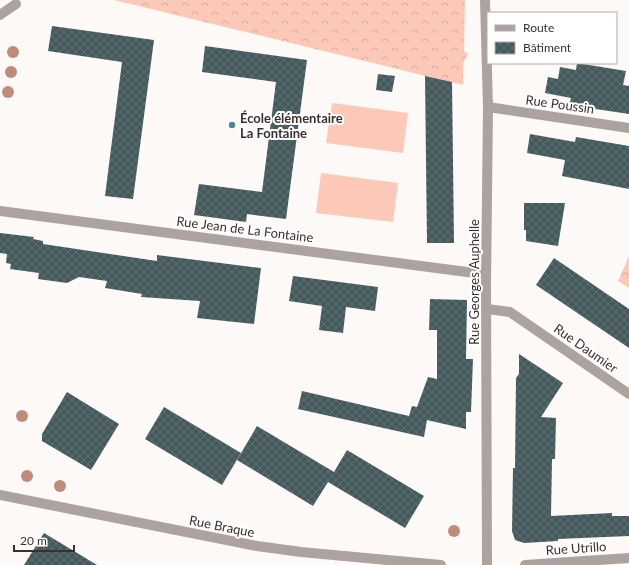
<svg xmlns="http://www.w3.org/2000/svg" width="629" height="565" font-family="Lato,sans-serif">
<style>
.forest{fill:url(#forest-crowns)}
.pitch{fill:#fcc9b9}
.building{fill:url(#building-cross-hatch)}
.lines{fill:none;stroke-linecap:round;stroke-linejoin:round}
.minor{stroke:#aca3a0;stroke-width:10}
.tertiary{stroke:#aca3a0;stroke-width:10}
.tree{fill:#be8c7b}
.poi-dot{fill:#468c97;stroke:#fff;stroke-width:1.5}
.labels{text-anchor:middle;stroke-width:4;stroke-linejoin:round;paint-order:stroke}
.street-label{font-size:13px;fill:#39302e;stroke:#fff}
.poi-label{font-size:13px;font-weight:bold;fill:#39302e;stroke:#fff;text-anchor:start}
</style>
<defs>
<pattern id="forest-crowns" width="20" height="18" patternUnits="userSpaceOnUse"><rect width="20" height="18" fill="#fcc9b9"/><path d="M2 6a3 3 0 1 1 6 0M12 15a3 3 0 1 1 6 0" fill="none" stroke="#d9ad9f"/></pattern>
<pattern id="building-cross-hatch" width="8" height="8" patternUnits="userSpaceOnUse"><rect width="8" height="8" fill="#455a5d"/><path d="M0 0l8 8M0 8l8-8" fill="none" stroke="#5e6f71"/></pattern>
</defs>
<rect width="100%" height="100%" fill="#fdf9f7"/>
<!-- forest -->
<g class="forest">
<path d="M 114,0 L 465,0 L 464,51 L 468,54 L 463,63 L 463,85 Z"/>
<path d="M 629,256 L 629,288 L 618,281 Z"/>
</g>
<!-- pitch -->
<g class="pitch">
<path d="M 332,103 L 408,113 L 403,153 L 326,143 Z"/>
<path d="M 321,173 L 398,183 L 393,222 L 316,213 Z"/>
</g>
<!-- building -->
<g class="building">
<path d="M 52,26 L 154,40 L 133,199 L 105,196 L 122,62 L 48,51 Z"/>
<path d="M 205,46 L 307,60 L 286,219 L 247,214 L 246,222 L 194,215 L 199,184 L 262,192 L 276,82 L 202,72 Z"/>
<path d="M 577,63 L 626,71 L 623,85 L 629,86 L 629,114 L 569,105 L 571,98 L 545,93 L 548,77 L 558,79 L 560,67 L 576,70 Z"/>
<path d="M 378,74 L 395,76 L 392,92 L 376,90 Z"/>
<path d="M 425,76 L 452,82 L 454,243 L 427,243 Z"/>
<path d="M 530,134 L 575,142 L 576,137 L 629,146 L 629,189 L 562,176 L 565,160 L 527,153 Z"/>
<path d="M 524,203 L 565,203 L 558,246 L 526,241 L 526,230 L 524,230 Z"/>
<path d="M 0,233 L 34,237 L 33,239 L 43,241 L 43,244 L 157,261 L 157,255 L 261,268 L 254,324 L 197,318 L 200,301 L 141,297 L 142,294 L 105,288 L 107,281 L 79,277 L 67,283 L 38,279 L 39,273 L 10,269 L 11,264 L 6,263 L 7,254 L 0,253 Z"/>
<path d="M 554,258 L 629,309 L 629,348 L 536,285 Z"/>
<path d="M 293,276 L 378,287 L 375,311 L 346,307 L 343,333 L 319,330 L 322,306 L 289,301 Z"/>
<path d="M 430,299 L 467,300 L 466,359 L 473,359 L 471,412 L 466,412 L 466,429 L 427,420 L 424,437 L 298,409 L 302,391 L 409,416 L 412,406 L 417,407 L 428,377 L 437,379 L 437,330 L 429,330 Z"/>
<path d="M 519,354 L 563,383 L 541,417 L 556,418 L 555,459 L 552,459 L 551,516 L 612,513 L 612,516 L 629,516 L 629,536 L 558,539 L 558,541 L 524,543 L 515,540 L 512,531 L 513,468 L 515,468 L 516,378 L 519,374 Z"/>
<path d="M 67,392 L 119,424 L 91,470 L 42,441 L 42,434 Z"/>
<path d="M 164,407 L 241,453 L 222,485 L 145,439 Z"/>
<path d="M 257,426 L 334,472 L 347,450 L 424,496 L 405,528 L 328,482 L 313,506 L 237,460 Z"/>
<path d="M 44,533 L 97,565 L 24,565 Z"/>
</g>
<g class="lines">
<!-- minor -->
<g class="minor">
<path d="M 0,15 L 16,4"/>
<path d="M 488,107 L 629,128"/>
<path d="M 0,211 L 467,272 L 486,273"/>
<path d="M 487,309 L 510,312 L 629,394"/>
<path d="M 0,495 L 257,546 L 301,552 L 441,565"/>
<path d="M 525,565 L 629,558"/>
</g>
<!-- tertiary -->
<path class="tertiary" d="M 485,0 L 488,107 L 486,284 L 487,565"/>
</g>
<!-- trees -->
<g class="tree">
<circle cx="13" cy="52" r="6"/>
<circle cx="11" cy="72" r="6"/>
<circle cx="8" cy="92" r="6"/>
<circle cx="22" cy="416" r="6"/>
<circle cx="27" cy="476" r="6"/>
<circle cx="60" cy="486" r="6"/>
<circle cx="454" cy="531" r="6"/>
</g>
<!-- markers -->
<circle class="poi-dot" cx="232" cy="125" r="4"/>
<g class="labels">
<!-- street labels -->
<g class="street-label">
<text transform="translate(560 104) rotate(8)" y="5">Rue Poussin</text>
<text transform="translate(245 229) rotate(7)" y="5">Rue Jean de La Fontaine</text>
<text transform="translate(474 282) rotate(-90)" y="5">Rue Georges Auphelle</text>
<text transform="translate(586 348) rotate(35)" y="5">Rue Daumier</text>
<text transform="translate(222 526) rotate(11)" y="5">Rue Braque</text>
<text transform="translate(576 548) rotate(-4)" y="5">Rue Utrillo</text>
</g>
<!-- poi labels -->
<g class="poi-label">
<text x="240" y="123">École élémentaire<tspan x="240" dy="15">La Fontaine</tspan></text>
</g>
</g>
<!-- legend -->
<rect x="487" y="12" width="130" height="52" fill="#ffffff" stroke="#b0acab"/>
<rect x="495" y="25" width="20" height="6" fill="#aca3a0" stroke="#b0acab"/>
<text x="523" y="32" font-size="12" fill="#39302e">Route</text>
<rect x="495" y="42" width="20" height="12" fill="url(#building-cross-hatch)" stroke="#b0acab"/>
<text x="523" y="52" font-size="12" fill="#39302e">Bâtiment</text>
<!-- scale -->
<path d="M14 545v6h60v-6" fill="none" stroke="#39302e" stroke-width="2"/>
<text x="20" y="545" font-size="12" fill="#39302e" stroke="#ffffff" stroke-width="3" paint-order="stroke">20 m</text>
</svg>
